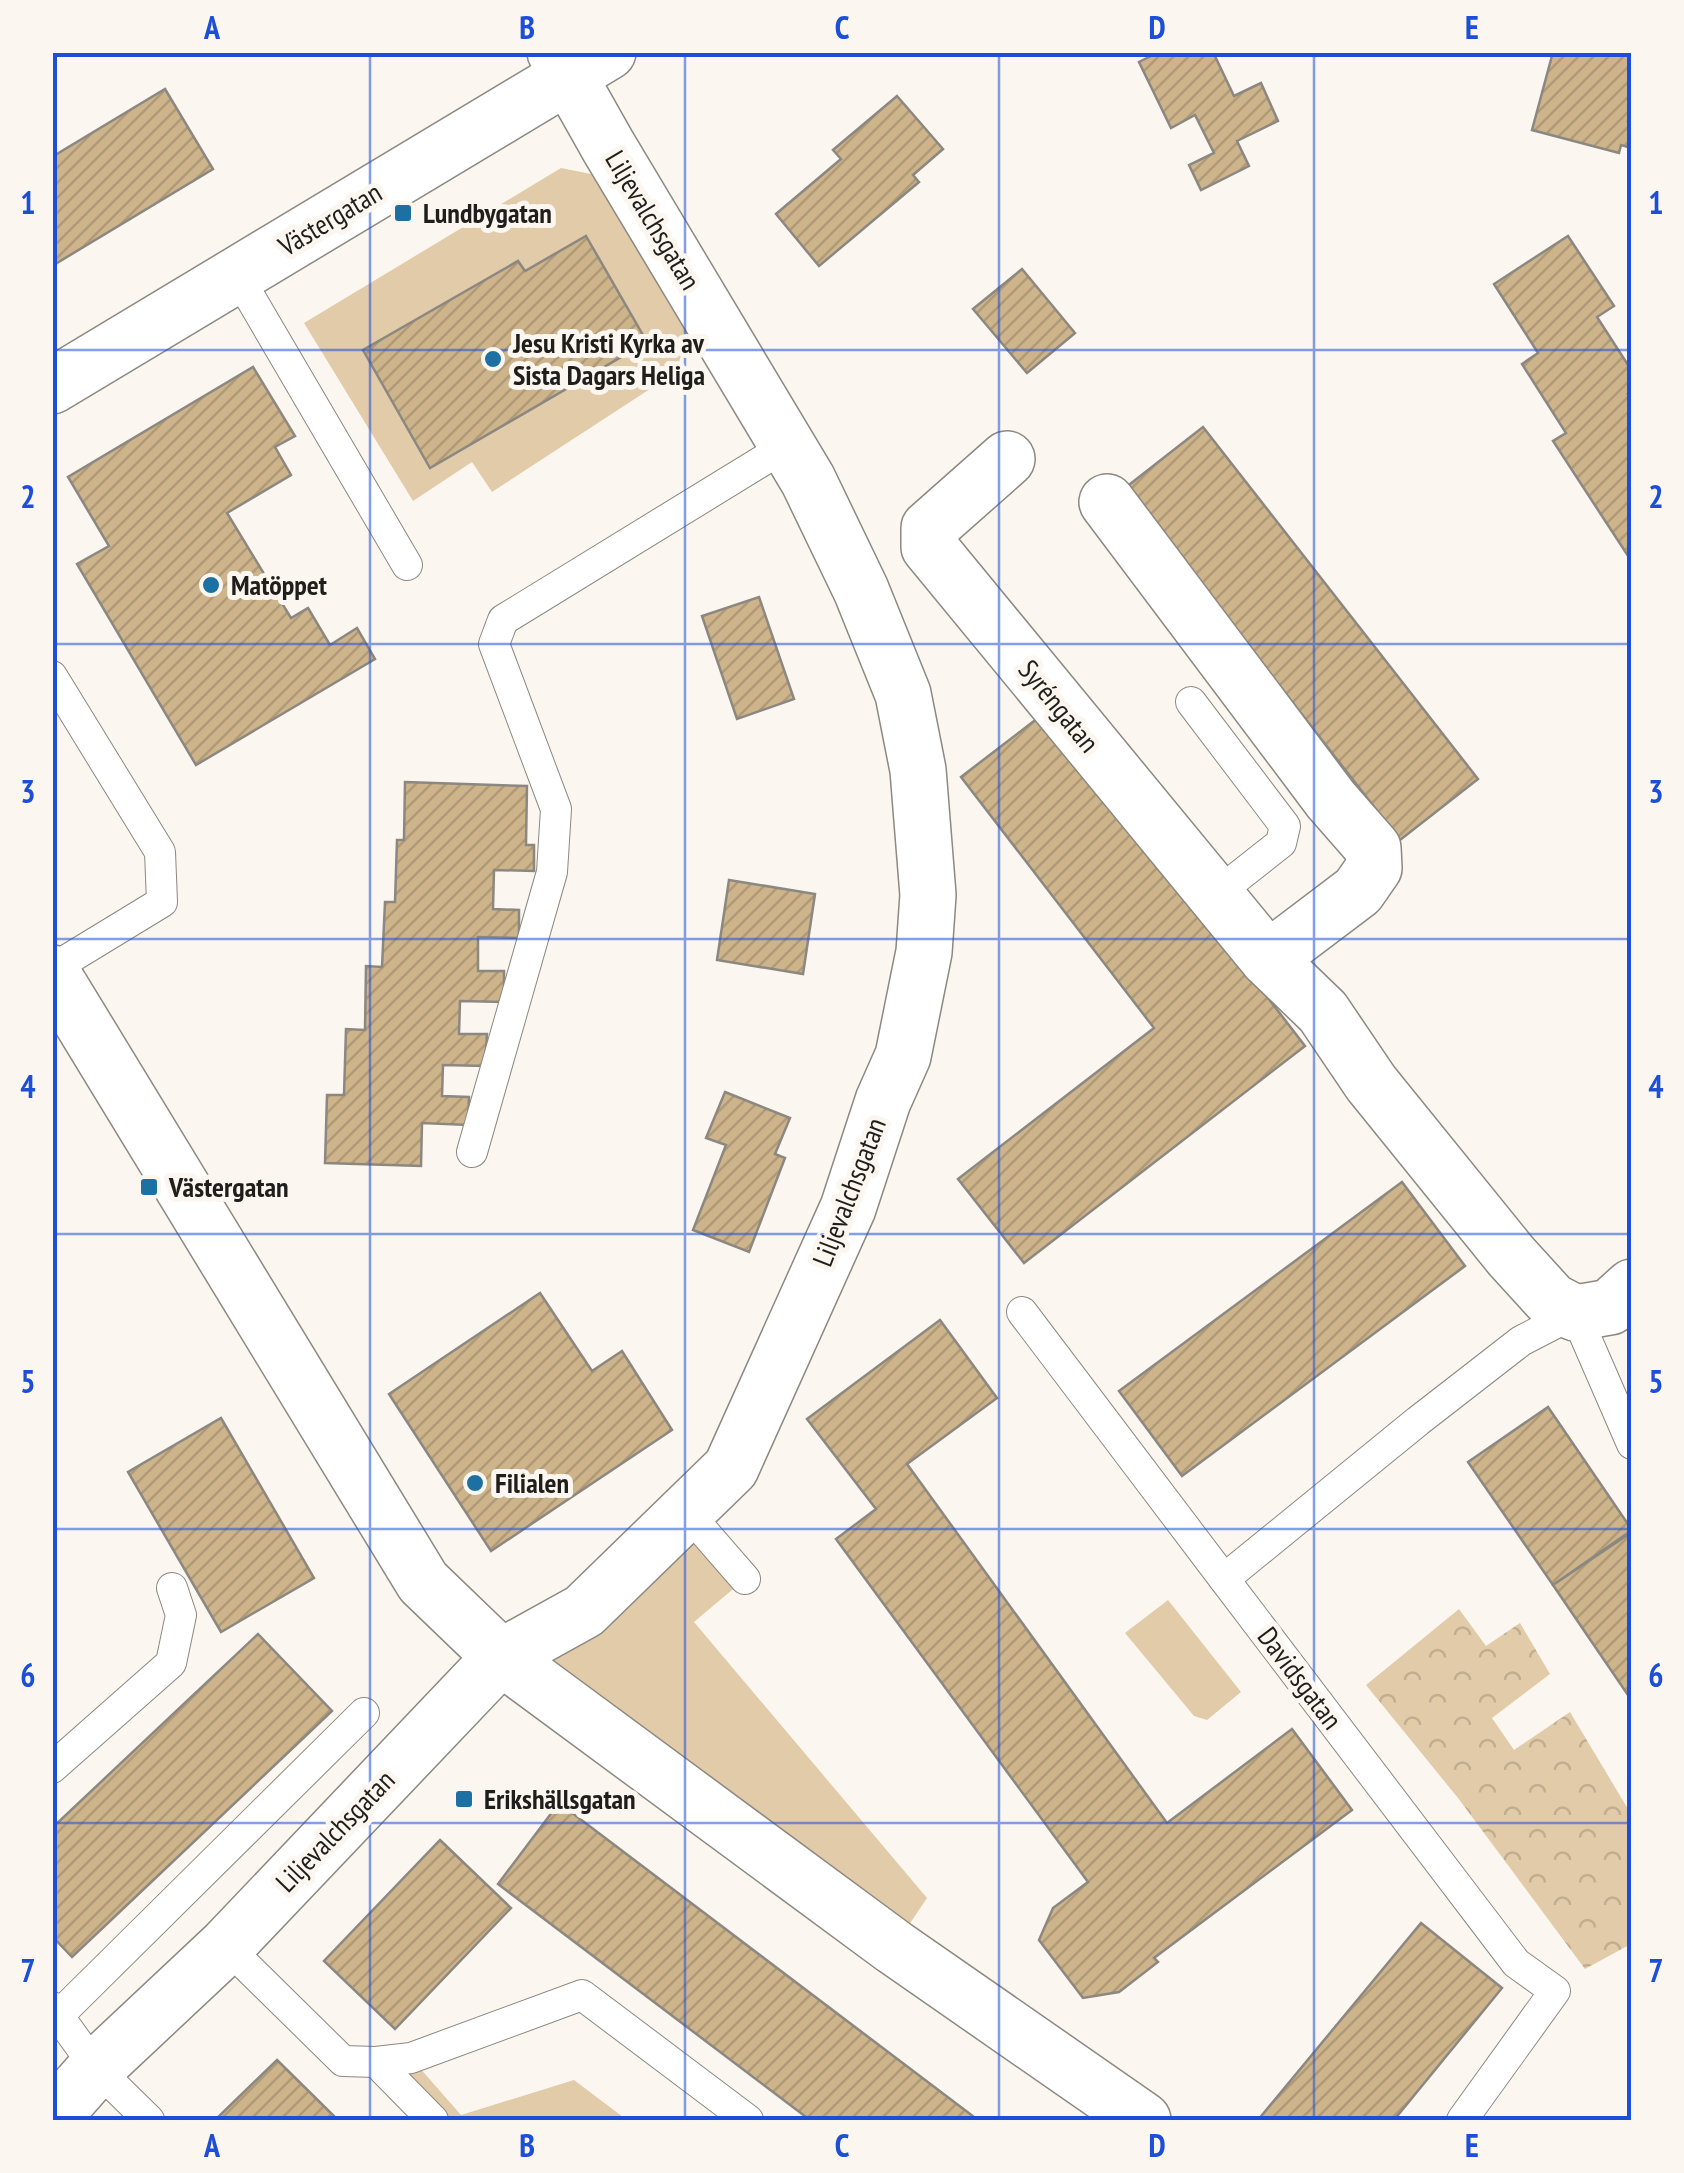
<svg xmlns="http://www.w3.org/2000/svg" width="1684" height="2173" font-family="'PT Sans Narrow',sans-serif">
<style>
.green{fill:#e2cba8}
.forest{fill:url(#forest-crowns)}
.building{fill:url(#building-hatch);stroke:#8c8881;stroke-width:2.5}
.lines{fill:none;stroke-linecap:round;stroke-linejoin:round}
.service-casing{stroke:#8c8882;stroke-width:32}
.minor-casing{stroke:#8c8882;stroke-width:58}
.tertiary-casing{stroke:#8c8882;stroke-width:58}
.service{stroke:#fff;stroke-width:30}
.minor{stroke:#fff;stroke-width:55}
.tertiary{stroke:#fff;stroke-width:55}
.grid{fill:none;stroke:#1d4ed8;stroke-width:2.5;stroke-opacity:0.55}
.poi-dot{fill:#1d71a2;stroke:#fbf7f0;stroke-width:4}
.labels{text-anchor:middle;stroke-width:10;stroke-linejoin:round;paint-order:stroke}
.poi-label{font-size:28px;font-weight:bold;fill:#1f1e1b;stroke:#fbf7f0;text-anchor:start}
.street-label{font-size:28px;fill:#1f1e1b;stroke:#fbf7f0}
.neatline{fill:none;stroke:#1d4ed8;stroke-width:4}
.grid-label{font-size:32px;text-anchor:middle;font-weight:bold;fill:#1d4ed8}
</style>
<defs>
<pattern id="forest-crowns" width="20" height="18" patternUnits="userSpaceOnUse" patternTransform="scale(2.5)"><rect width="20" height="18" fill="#e2cba8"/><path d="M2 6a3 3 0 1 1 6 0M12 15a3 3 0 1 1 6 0" fill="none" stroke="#c1ae90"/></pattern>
<pattern id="building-hatch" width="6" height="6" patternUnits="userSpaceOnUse" patternTransform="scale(2.5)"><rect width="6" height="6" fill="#cdb48b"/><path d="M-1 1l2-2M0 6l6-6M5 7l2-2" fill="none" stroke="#b09a77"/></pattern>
</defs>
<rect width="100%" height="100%" fill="#fbf7f0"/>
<!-- green -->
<g class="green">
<path d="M 561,168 L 616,179 L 695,310 L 676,372 L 492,492 L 472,462 L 413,501 L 304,323 Z"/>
<path d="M 686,1511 L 745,1579 L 694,1622 L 927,1898 L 894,1947 L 501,1657 Z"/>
<path d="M 1168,1600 L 1241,1692 L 1207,1720 L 1194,1716 L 1125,1633 Z"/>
<path d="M 411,2058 L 461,2115 L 574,2080 L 627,2120 L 436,2120 L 376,2062 Z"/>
</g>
<!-- forest -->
<path class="forest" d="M 1459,1609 L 1486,1646 L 1520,1623 L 1550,1674 L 1492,1718 L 1514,1750 L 1570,1712 L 1631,1814 L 1631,1944 L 1585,1969 L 1458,1798 L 1366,1685 Z"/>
<!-- building -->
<g class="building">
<path d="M 1159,52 L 1213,52 L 1234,96 L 1261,83 L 1278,121 L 1237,141 L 1249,166 L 1201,190 L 1189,165 L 1214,153 L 1195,115 L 1171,128 L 1139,62 Z"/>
<path d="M 1553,52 L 1632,52 L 1632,107 L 1628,121 L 1632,122 L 1632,148 L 1621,145 L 1619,153 L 1532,130 Z"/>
<path d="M 165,89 L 213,169 L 52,266 L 52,157 Z"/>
<path d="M 897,96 L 943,149 L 913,175 L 919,182 L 819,266 L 776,214 L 841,159 L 833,150 Z"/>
<path d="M 586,236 L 647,342 L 430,468 L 363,350 L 518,261 L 525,271 Z"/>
<path d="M 1568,236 L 1614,306 L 1597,317 L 1632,371 L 1632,392 L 1628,394 L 1632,399 L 1632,562 L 1553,441 L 1566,433 L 1522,364 L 1538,353 L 1494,284 Z"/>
<path d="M 1022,269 L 1075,333 L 1027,373 L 973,309 Z"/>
<path d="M 253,367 L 295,436 L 275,447 L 291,475 L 227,513 L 291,618 L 308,608 L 330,645 L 357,628 L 375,659 L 196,765 L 77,564 L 109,546 L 68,477 Z"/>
<path d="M 1203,427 L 1478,779 L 1400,840 L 1125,488 Z"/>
<path d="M 759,597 L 794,699 L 737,719 L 702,616 Z"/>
<path d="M 1047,711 L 1305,1046 L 1024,1263 L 958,1179 L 1154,1028 L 961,777 Z"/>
<path d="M 405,782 L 527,786 L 526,845 L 534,845 L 534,871 L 494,870 L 493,909 L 519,910 L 519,938 L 478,937 L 478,971 L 504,971 L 504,1002 L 460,1001 L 459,1034 L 487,1034 L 485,1066 L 443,1065 L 442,1096 L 469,1097 L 468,1125 L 422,1123 L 421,1166 L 325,1163 L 327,1095 L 344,1095 L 346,1029 L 365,1030 L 366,966 L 382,967 L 385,902 L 395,902 L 397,840 L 404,840 Z"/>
<path d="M 729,880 L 815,894 L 803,974 L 717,960 Z"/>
<path d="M 725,1092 L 790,1118 L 775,1154 L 785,1158 L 749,1252 L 693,1230 L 726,1145 L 706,1138 Z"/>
<path d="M 1402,1182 L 1465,1266 L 1182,1476 L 1119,1391 Z"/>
<path d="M 540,1293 L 592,1371 L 622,1351 L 672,1430 L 491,1551 L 389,1394 Z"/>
<path d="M 940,1320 L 997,1398 L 907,1464 L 1167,1823 L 1292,1729 L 1352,1810 L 1154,1958 L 1158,1962 L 1119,1992 L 1083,1998 L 1039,1940 L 1053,1908 L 1088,1882 L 836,1539 L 876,1509 L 807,1419 Z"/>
<path d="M 1548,1407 L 1632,1530 L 1553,1585 L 1468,1462 Z"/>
<path d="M 221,1418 L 314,1578 L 221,1632 L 128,1472 Z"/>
<path d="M 1632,1532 L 1632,1701 L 1553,1585 Z"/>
<path d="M 258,1634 L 332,1711 L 72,1957 L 52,1936 L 52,1828 Z"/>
<path d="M 559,1803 L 978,2120 L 810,2120 L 498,1884 Z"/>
<path d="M 440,1840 L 511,1908 L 395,2029 L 324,1961 Z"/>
<path d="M 1421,1923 L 1502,1988 L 1394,2120 L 1258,2120 Z"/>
<path d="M 277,2060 L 338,2120 L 215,2120 Z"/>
</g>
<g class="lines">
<!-- service casing -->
<g class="service-casing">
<g id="service">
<path d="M 237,275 L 407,565"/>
<path d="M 52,676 L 160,852 L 162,902 L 52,969"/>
<path d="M 1191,702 L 1285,826 L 1281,843 L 1215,895"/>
<path d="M 472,1152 L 552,872 L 556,809 L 494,644 L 503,620 L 788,445"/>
<path d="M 1022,1312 L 1224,1579"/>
<path d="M 686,1511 L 745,1579"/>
<path d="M 52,1768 L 171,1663 L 181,1615 L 172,1588"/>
<path d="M 226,1946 L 343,2061 L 376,2062 L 411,2058 L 582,1995 L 748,2120"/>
<path d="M 52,2007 L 96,2068 L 149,2120"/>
<path d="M 59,2015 L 364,1713"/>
<path d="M 376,2062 L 433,2120"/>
<path d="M 1462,2120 L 1555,1991 L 1516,1963 L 1224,1579 L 1418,1421 L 1521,1341 L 1575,1313 L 1632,1444"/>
</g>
</g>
<!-- minor casing -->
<g class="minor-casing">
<g id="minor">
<path d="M 1007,459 L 929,528 L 929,547 L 1268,959 L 1323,1012 L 1371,1083 L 1511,1256 L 1552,1301 L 1575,1313 L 1610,1307 L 1632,1287"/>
<path d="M 1107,502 L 1331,800 L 1373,848 L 1374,868 L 1358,891 L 1268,959"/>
<path d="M 52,2118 L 96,2068 L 226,1946 L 501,1657 L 584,1611 L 731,1468 L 848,1208 L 883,1101 L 903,1056 L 924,952 L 928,895 L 918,770 L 903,694 L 861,590 L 808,480 L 608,146 L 555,52"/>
</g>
</g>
<!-- tertiary casing -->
<g class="tertiary-casing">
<g id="tertiary">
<path d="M 52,386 L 608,52"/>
<path d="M 52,973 L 423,1582 L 501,1657 L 894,1947 L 1143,2120"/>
</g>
</g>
<!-- service -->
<use href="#service" class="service"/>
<!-- minor -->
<use href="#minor" class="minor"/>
<!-- tertiary -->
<use href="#tertiary" class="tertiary"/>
</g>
<!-- grid -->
<path class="grid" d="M 370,52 L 370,2120M 685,52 L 685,2120M 999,52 L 999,2120M 1314,52 L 1314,2120M 52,350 L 1632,350M 52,644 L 1632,644M 52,939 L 1632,939M 52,1234 L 1632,1234M 52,1529 L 1632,1529M 52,1823 L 1632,1823"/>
<!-- markers -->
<g class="poi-dot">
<rect x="393" y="203" width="20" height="20" rx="5"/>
<circle cx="493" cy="359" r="10"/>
<circle cx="211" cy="585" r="10"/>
<rect x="139" y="1177" width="20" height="20" rx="5"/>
<circle cx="475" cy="1483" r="10"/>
<rect x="454" y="1789" width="20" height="20" rx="5"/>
</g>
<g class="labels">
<!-- poi labels -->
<g class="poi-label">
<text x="423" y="223">Lundbygatan</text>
<text x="513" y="353">Jesu Kristi Kyrka av<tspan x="513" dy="32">Sista Dagars Heliga</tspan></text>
<text x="231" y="595">Matöppet</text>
<text x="169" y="1197">Västergatan</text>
<text x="495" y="1493">Filialen</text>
<text x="484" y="1809">Erikshällsgatan</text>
</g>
<!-- street labels -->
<g class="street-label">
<text transform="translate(330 219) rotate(-31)" y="10">Västergatan</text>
<text transform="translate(653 220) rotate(59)" y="10">Liljevalchsgatan</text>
<text transform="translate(1059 706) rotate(51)" y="10">Syréngatan</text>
<text transform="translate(849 1192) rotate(-69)" y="10">Liljevalchsgatan</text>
<text transform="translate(1300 1678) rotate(53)" y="10">Davidsgatan</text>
<text transform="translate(335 1831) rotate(-46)" y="10">Liljevalchsgatan</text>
</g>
</g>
<!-- border -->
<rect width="1684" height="2173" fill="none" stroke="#fbf7f0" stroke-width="110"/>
<rect x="55" y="55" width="1574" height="2063" class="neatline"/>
<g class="grid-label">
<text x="212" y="39">A</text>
<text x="527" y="39">B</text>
<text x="842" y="39">C</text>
<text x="1157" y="39">D</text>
<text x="1472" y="39">E</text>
<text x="28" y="214">1</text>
<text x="1656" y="214">1</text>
<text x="28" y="508">2</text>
<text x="1656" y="508">2</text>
<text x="28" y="803">3</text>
<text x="1656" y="803">3</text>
<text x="28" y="1098">4</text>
<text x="1656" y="1098">4</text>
<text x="28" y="1393">5</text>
<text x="1656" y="1393">5</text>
<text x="28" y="1687">6</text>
<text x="1656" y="1687">6</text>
<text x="28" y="1982">7</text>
<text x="1656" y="1982">7</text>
<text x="212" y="2157">A</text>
<text x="527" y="2157">B</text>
<text x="842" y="2157">C</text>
<text x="1157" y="2157">D</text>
<text x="1472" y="2157">E</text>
</g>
</svg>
